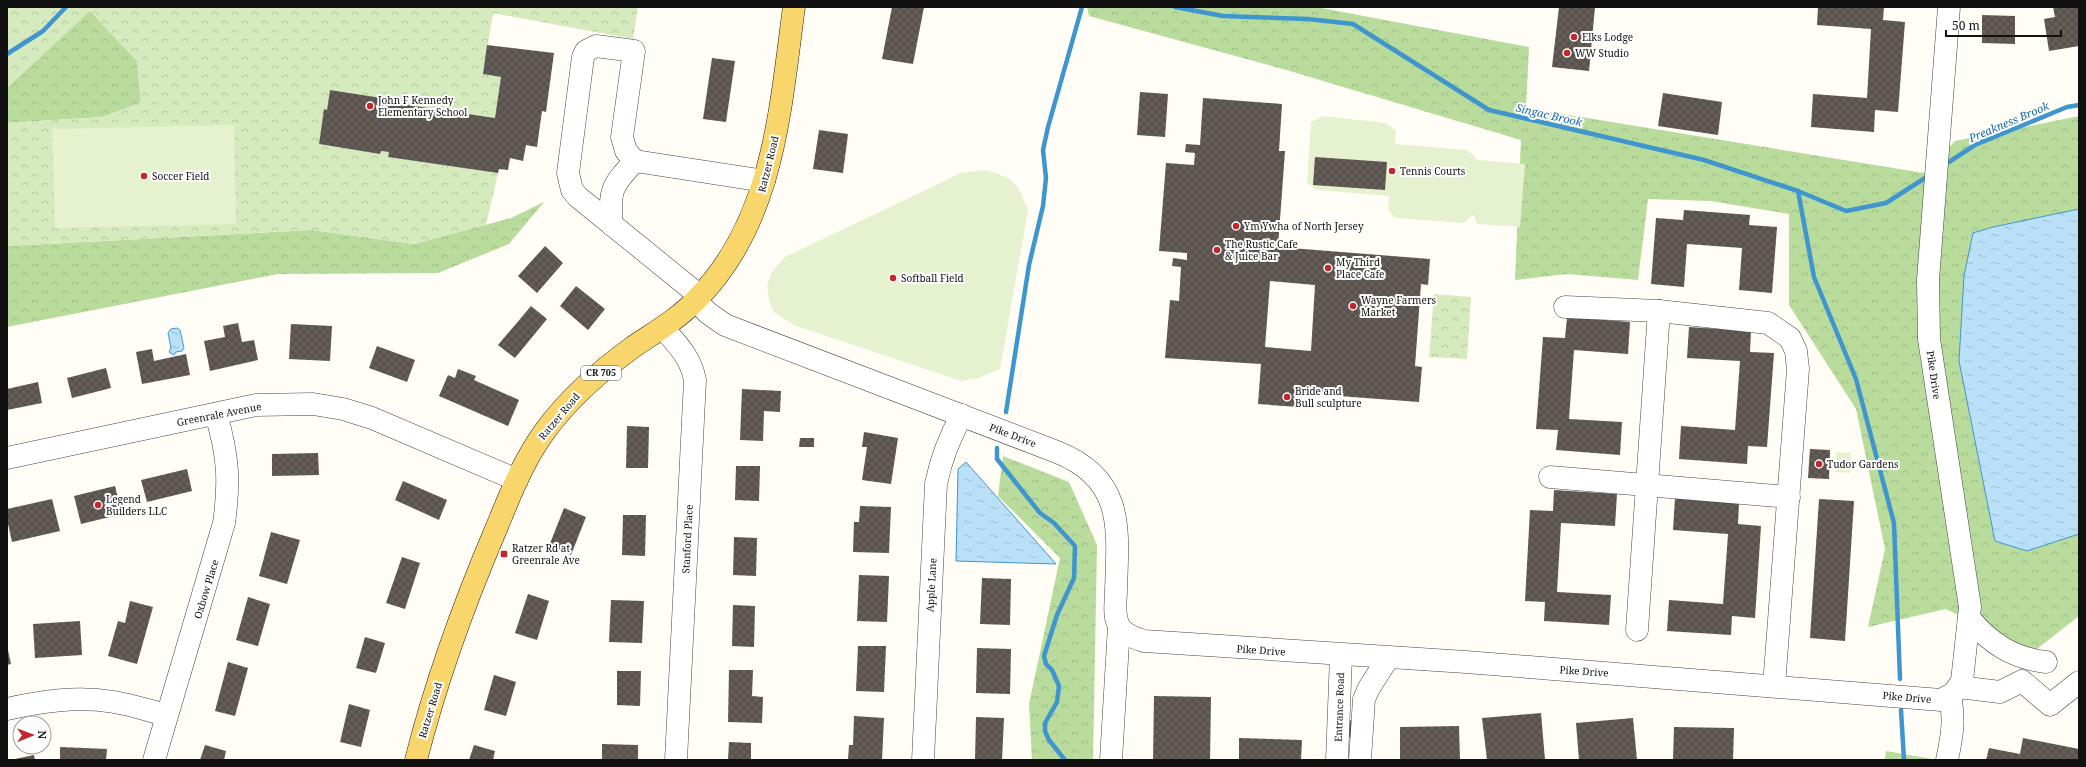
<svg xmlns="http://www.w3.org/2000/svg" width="2086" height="767" font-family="'Noto Serif',serif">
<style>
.forest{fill:url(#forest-crowns)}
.park{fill:url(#park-crowns)}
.pitch{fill:#e6f2cf}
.water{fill:url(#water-ripples);stroke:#3f96cf}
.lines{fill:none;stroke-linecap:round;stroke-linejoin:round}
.stream{stroke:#3f96cf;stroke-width:4.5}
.building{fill:url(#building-cross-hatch);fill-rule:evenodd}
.minor-casing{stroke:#444;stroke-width:23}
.major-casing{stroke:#222;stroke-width:23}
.minor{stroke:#fff;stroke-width:22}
.major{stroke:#f9d66b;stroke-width:22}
.poi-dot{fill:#c4262e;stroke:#fff;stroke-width:1.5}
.labels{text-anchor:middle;stroke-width:4;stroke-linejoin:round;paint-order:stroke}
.shield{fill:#fff;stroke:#585858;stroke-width:1}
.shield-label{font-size:9px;font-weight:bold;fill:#111}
.poi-label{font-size:10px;fill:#111;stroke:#fff;text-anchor:start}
.street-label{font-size:10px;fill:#111;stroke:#fff}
.water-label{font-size:11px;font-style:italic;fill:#1768a6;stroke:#fff}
</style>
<defs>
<pattern id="forest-crowns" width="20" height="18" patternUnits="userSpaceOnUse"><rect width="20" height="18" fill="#b9dc9c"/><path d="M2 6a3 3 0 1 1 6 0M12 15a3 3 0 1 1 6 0" fill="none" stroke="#9ebc85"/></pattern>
<pattern id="park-crowns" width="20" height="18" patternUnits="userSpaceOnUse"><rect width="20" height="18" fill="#d5ebbd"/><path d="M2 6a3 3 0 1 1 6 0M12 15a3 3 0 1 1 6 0" fill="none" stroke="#b6c8a1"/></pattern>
<pattern id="water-ripples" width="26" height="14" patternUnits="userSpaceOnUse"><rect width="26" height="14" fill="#b9e0f7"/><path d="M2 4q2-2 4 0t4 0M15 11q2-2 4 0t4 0" fill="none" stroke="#9ebfd3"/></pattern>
<pattern id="building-cross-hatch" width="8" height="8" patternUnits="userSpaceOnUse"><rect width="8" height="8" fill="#5a524d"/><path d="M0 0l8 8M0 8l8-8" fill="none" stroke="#6d6662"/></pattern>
</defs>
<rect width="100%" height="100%" fill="#fffdf5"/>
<!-- forest -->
<g class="forest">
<path d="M 7,7 L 94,7 L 90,11 L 137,61 L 141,103 L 103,117 L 7,123 Z"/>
<path d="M 1087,7 L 1316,7 L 1529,47 L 1526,108 L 1924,173 L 1955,141 L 2079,116 L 2079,616 L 2033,652 L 1946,609 L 1868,627 L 1885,549 L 1856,409 L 1789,305 L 1789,214 L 1711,201 L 1648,199 L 1638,280 L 1567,274 L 1515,280 L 1521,140 L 1283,69 L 1089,16 Z"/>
<path d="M 544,202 L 509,244 L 438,273 L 278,274 L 7,327 L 7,246 L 312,230 L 414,244 L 511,218 Z"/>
<path d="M 1003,456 L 1069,482 L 1097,545 L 1093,760 L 1032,760 L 1029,704 L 1060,558 L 998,496 Z"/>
<path d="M 1886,751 L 1932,759 L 1932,760 L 1885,760 Z"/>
</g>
<!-- park -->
<g class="park">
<path d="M 7,7 L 638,7 L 633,39 L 493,13 L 483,74 L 501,77 L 495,118 L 388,102 L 388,99 L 330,90 L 327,110 L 324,109 L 319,144 L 380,154 L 381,151 L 389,152 L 388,157 L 498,173 L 486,225 L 414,244 L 312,230 L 7,246 L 7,123 L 103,117 L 141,102 L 137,61 L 90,11 L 7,88 Z"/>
<path d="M 1434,294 L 1471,297 L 1467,359 L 1429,357 Z"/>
</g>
<!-- pitch -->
<g class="pitch">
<path d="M 1323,116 L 1386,123 L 1396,131 L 1395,144 L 1467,150 L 1478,160 L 1525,164 L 1520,227 L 1477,224 L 1473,215 L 1463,223 L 1395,218 L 1388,210 L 1389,196 L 1317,190 L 1307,183 L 1311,122 Z"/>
<path d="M 234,125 L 236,224 L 55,228 L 52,129 Z"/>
<path d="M 984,170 C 1014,177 1018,183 1028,211 L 1000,369 L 978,378 L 961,381 L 796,326 L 774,312 L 769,301 L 767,285 L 772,272 L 785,257 L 961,173 Z"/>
<path d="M 1836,452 L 1851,453 L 1850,473 L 1835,472 Z"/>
</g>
<!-- water -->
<g class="water">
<path d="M 2079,209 L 2079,534 L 2027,551 L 1995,541 L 1959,361 L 1964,276 L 1973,233 L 1993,227 Z"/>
<path d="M 177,328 L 180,330 L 184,348 L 182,351 L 176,352 L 174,355 L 169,352 L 171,348 L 168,333 L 171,329 Z"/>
<path d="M 966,462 L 1056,564 L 956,561 L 958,469 Z"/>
</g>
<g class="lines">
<!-- stream -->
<g class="stream">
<path d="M 1175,7 L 1223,16 L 1308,19 L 1353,24 L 1489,110 L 1704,160 L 1798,191 L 1846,211 L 1886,203 L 1925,178"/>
<path d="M 7,54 L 43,31 L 66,7"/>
<path d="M 1949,162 L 1975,145 L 2067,107 L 2079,105"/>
<path d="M 1798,191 L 1814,277 L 1856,379 L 1894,523 L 1900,679"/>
<path d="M 1006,412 L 1029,265 L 1043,206 L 1046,178 L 1043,150 L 1048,127 L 1082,7"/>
<path d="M 997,448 L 997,459 L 1040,513 L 1054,523 L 1075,546 L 1074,578 L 1057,615 L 1044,656 L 1046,664 L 1052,670 L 1059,686 L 1057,702 L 1045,723 L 1045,731 L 1049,740 L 1065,760"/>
<path d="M 1901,710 L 1904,760"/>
</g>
</g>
<!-- building -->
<g class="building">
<path d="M 892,7 L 924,7 L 913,64 L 882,59 Z"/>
<path d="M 1559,7 L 1595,7 L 1589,71 L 1552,67 Z"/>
<path d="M 1818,7 L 1884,7 L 1883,20 L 1905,22 L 1898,112 L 1875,110 L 1874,132 L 1811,127 L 1813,94 L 1867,98 L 1871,29 L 1817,25 Z"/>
<path d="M 2053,7 L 2079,7 L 2079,46 L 2049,51 L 2044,19 L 2055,17 Z"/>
<path d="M 1982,15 L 2015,16 L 2015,44 L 1982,43 Z"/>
<path d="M 487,45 L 554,53 L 546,112 L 542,111 L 537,147 L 526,145 L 523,161 L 510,158 L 508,170 L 499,169 L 498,173 L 388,157 L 389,152 L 381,151 L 380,154 L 319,144 L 324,109 L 327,110 L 330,90 L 388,99 L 388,102 L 495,118 L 501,77 L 483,74 Z"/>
<path d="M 712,58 L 735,61 L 726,122 L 703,119 Z"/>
<path d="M 1140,92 L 1168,94 L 1165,137 L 1137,135 Z"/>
<path d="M 1663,93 L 1722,102 L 1718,135 L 1658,126 Z"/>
<path d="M 1203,98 L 1282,104 L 1279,151 L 1285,151 L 1278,247 L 1430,259 L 1428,285 L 1421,284 L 1415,366 L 1422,367 L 1419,402 L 1299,393 L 1298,407 L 1258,404 L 1261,364 L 1165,358 L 1170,300 L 1179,301 L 1181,267 L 1172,266 L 1173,258 L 1187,260 L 1187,253 L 1159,251 L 1166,163 L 1194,165 L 1195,153 L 1185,152 L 1186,144 L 1200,145 ZM 1270,281 L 1315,285 L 1311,351 L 1265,347 Z"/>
<path d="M 819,130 L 848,134 L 843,173 L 813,169 Z"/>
<path d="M 1315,157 L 1387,162 L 1385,190 L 1313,185 Z"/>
<path d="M 1684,210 L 1750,215 L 1749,225 L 1777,227 L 1772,293 L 1739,290 L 1742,248 L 1687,244 L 1684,287 L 1651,284 L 1656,218 L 1683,220 Z"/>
<path d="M 545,246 L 563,263 L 537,293 L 518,276 Z"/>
<path d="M 576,286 L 605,309 L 588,330 L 560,306 Z"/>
<path d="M 531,306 L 547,319 L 515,358 L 498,345 Z"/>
<path d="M 1567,317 L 1630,322 L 1628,354 L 1574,350 L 1569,419 L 1622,422 L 1620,455 L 1556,450 L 1558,430 L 1536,429 L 1543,337 L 1565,338 Z"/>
<path d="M 238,323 L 242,342 L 254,340 L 258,360 L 210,371 L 204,341 L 225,337 L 223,326 Z"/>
<path d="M 291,324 L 332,326 L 330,361 L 289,359 Z"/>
<path d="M 1689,327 L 1751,331 L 1750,352 L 1774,353 L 1767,447 L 1748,446 L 1747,464 L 1679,459 L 1681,426 L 1735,430 L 1740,361 L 1687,358 Z"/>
<path d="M 377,346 L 415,360 L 407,382 L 369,368 Z"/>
<path d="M 152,349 L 154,361 L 186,354 L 190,375 L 142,384 L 136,352 Z"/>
<path d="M 106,368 L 111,388 L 72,398 L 67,378 Z"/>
<path d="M 458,369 L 476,376 L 474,380 L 519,400 L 508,426 L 439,396 L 448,375 L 455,378 Z"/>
<path d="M 38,382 L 42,403 L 7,410 L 7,389 Z"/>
<path d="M 742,389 L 781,391 L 780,412 L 764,411 L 763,441 L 740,440 Z"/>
<path d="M 627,426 L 649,427 L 648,468 L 626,468 Z"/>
<path d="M 864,432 L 898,438 L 891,484 L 862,480 L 867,447 L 862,447 Z"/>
<path d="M 800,438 L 814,438 L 814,447 L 799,447 Z"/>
<path d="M 1810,449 L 1830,450 L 1829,479 L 1808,478 Z"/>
<path d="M 318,453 L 319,475 L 272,476 L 272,454 Z"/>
<path d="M 736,466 L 760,466 L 759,501 L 735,500 Z"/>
<path d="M 187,469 L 192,491 L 147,502 L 141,480 Z"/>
<path d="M 403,481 L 447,500 L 439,520 L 395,500 Z"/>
<path d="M 115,486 L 122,514 L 81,524 L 74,496 Z"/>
<path d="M 1554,490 L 1617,494 L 1615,526 L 1561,523 L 1557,592 L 1611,595 L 1609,625 L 1544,621 L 1545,602 L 1525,601 L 1530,510 L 1553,511 Z"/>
<path d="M 1675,498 L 1739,503 L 1738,524 L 1761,526 L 1755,618 L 1732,616 L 1731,635 L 1667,631 L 1669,600 L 1723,604 L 1728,534 L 1673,530 Z"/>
<path d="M 52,499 L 60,531 L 12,542 L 7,519 L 7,509 Z"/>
<path d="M 1819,499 L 1854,501 L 1845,641 L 1810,638 Z"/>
<path d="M 860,506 L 891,507 L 889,553 L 853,552 L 854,522 L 859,522 Z"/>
<path d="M 564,508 L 586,517 L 571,555 L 549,546 Z"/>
<path d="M 623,515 L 646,515 L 645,556 L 622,555 Z"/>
<path d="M 271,532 L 300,540 L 287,584 L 259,576 Z"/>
<path d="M 734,537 L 757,538 L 756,576 L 733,575 Z"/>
<path d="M 402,557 L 420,563 L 405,609 L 386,603 Z"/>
<path d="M 859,575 L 889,576 L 887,622 L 857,621 Z"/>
<path d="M 982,578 L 1011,579 L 1010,625 L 980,624 Z"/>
<path d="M 528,594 L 549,601 L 537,640 L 515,633 Z"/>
<path d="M 248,597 L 270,604 L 258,646 L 236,640 Z"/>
<path d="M 611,600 L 644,601 L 642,643 L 609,642 Z"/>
<path d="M 130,601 L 153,607 L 137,664 L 108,656 L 118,621 L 125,623 Z"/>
<path d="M 733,605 L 755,606 L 754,647 L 732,646 Z"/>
<path d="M 80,621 L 82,655 L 35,658 L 33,624 Z"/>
<path d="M 365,637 L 385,643 L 376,673 L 356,668 Z"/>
<path d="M 7,646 L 11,664 L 7,665 Z"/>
<path d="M 858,646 L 886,646 L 884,692 L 856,691 Z"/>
<path d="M 977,648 L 1011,649 L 1010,694 L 976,693 Z"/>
<path d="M 228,662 L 248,668 L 235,716 L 215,711 Z"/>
<path d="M 729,670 L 753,670 L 752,696 L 763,697 L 762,723 L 728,722 Z"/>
<path d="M 617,671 L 641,671 L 640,706 L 617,705 Z"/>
<path d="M 494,675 L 516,682 L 506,716 L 484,710 Z"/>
<path d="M 1154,696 L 1211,697 L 1210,760 L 1153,760 Z"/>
<path d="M 349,704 L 370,710 L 361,747 L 340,742 Z"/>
<path d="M 1541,713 L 1545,760 L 1487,760 L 1482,718 Z"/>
<path d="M 854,716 L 884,718 L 882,760 L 848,760 L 849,745 L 853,745 Z"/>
<path d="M 976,717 L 1004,718 L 1002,760 L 975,760 Z"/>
<path d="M 1633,718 L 1637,760 L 1579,760 L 1576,723 Z"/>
<path d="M 1348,720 L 1357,721 L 1356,738 L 1347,737 Z"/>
<path d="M 1459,726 L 1460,760 L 1400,760 L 1400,727 Z"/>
<path d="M 1674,727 L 1734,728 L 1733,760 L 1673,760 Z"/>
<path d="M 1239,738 L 1302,740 L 1301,760 L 1239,760 Z"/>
<path d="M 2023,738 L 2079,749 L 2079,760 L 1986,760 L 1989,748 L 2020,754 Z"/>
<path d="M 729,742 L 751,743 L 751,760 L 728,760 Z"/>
<path d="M 602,744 L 638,745 L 638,760 L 602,759 Z"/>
<path d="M 205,745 L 226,751 L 224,760 L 200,760 Z"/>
<path d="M 474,745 L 495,751 L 493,760 L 469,760 Z"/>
<path d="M 60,747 L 107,749 L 106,760 L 60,760 Z"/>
<path d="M 34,755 L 35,760 L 15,760 L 15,759 Z"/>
</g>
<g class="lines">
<!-- minor casing -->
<g class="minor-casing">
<g id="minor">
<path d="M 612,225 C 609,191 611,186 635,161"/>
<path d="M 700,296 L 578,197 L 572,190 L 568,173 L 583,57 L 586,51 L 596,46 L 634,51 L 622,137 L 626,151 L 635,161 L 764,181"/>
<path d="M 696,301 L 708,313 L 725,325 L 1057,452 C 1125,479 1118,529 1116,590 C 1116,602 1113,615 1119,626 C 1124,635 1135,638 1144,641 L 1466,662 L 1941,700 L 1954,693 L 1962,681 L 1970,607 L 1929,339 L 1928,280 L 1949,7"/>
<path d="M 1565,307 L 1659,311 L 1768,323 L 1790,338 L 1796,351 L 1798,369 L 1774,686"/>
<path d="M 663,328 C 678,345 691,358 695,380 L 676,760"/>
<path d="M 7,458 L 256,405 L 313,404 L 343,409 L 372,418 L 517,480"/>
<path d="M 1550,477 L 1789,497"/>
<path d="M 1969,618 C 1990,643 2012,658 2046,662"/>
<path d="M 1637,630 L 1659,311"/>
<path d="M 1959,687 L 2000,692 L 2022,681 L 2050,705 L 2079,682"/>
<path d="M 7,709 C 43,701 77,696 114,702 C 132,705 150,711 167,715"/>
<path d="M 154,760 L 224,523 C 230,481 228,455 216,414"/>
<path d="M 923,760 L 936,484 C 941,459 949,438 962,415"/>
<path d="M 1111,760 L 1119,626"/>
<path d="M 1337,760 L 1341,656"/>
<path d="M 1360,760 L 1364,699 L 1369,688 L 1388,658"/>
<path d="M 1947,760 C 1952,737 1955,719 1950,696"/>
</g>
</g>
<!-- major casing -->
<g class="major-casing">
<path id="major" d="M 416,760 C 436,681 464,604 496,529 C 510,495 523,461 545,431 C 569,398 600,371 633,347 C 655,332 678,319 696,300 C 774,222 780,110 794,7"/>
</g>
<!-- minor -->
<use href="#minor" class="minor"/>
<!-- major -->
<use href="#major" class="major"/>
</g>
<!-- markers -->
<g class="poi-dot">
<circle cx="1574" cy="37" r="4"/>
<circle cx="1567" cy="53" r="4"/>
<circle cx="370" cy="106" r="4"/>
<circle cx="1392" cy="171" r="4"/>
<circle cx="144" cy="176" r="4"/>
<circle cx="1236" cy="226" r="4"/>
<circle cx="1217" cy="250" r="4"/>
<circle cx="1328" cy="268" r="4"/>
<circle cx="893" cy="278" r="4"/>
<circle cx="1353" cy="306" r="4"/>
<circle cx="1287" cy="397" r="4"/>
<circle cx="1819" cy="464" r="4"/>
<circle cx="98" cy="505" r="4"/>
<rect x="500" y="550" width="8" height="8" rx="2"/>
</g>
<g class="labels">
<!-- shield labels -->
<rect class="shield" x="581" y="366" width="40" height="14" rx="3"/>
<g class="shield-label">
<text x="601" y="376">CR 705</text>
</g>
<!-- poi labels -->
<g class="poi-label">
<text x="1582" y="41">Elks Lodge</text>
<text x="1575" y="57">WW Studio</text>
<text x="378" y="104">John F Kennedy<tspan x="378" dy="12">Elementary School</tspan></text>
<text x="1400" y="175">Tennis Courts</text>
<text x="152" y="180">Soccer Field</text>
<text x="1244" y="230">Ym Ywha of North Jersey</text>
<text x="1225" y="248">The Rustic Cafe<tspan x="1225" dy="12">&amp; Juice Bar</tspan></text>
<text x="1336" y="266">My Third<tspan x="1336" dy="12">Place Cafe</tspan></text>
<text x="901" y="282">Softball Field</text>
<text x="1361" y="304">Wayne Farmers<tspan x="1361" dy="12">Market</tspan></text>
<text x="1295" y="395">Bride and<tspan x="1295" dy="12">Bull sculpture</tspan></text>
<text x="1827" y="468">Tudor Gardens</text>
<text x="106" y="503">Legend<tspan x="106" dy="12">Builders LLC</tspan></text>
<text x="512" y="552">Ratzer Rd at<tspan x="512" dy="12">Greenrale Ave</tspan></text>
</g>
<!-- street labels -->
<g class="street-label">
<text transform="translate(768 164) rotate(-76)" y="4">Ratzer Road</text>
<text transform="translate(1934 375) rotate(82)" y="4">Pike Drive</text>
<text transform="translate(219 414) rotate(-11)" y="4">Greenrale Avenue</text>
<text transform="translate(559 416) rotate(-50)" y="4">Ratzer Road</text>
<text transform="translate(1013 435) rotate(21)" y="4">Pike Drive</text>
<text transform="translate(687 539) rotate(-87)" y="4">Stanford Place</text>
<text transform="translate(931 585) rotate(-87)" y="4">Apple Lane</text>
<text transform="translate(206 589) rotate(-73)" y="4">Oxbow Place</text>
<text transform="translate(1261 650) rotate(4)" y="4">Pike Drive</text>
<text transform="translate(1584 671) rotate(4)" y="4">Pike Drive</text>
<text transform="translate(1907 697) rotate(5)" y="4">Pike Drive</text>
<text transform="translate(1339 707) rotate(-88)" y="4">Entrance Road</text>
<text transform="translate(430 710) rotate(-73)" y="4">Ratzer Road</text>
</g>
<!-- water labels -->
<g class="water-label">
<text transform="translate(1549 115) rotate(13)" y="4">Singac Brook</text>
<text transform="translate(2009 122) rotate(-23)" y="4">Preakness Brook</text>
</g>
</g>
<!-- border -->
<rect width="2086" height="767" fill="none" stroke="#111111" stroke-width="16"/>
<!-- north arrow -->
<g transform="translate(32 735) rotate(89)"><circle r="19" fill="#ffffff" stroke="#a0a0a0"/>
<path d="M0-3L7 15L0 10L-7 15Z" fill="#c4262e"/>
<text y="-6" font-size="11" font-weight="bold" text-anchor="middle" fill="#111111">N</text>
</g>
<!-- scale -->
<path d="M1946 30v6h115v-6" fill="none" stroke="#111111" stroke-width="2"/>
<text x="1952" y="30" font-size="12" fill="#111111" stroke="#ffffff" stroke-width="3" paint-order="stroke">50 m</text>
</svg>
